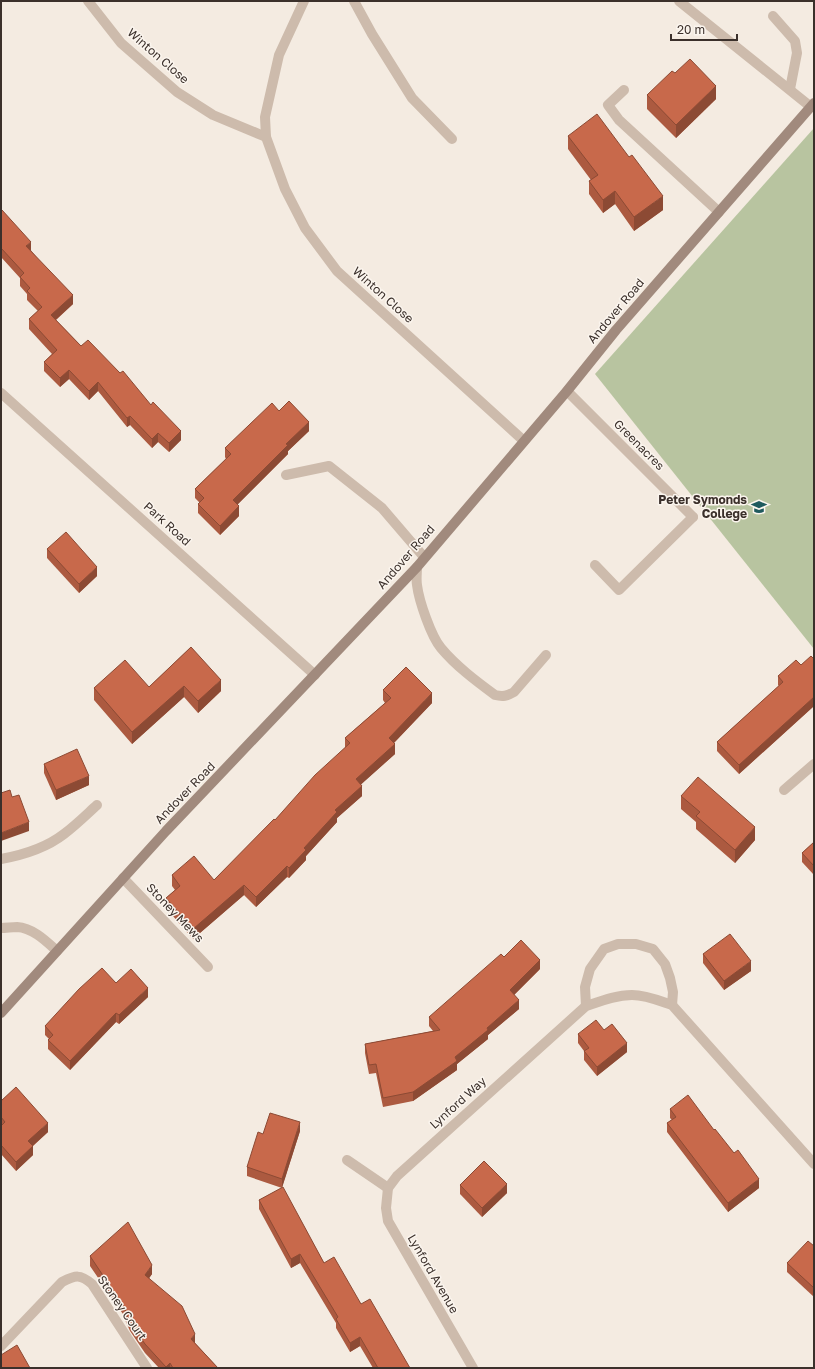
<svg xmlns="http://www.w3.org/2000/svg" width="815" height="1369" font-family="'Golos Text',sans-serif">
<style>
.green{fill:#b8c4a0}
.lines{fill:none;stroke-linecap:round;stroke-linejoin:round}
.service{stroke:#cdbbac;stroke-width:10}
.minor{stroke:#cdbbac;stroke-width:10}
.tertiary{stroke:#cdbbac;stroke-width:10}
.secondary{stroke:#a18a7d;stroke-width:10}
.wall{fill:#ac5a40}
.shaded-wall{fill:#8c4a34}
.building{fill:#c8694b;stroke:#8c4a34}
.labels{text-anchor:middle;stroke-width:3;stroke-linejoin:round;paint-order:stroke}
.street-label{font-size:12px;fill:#3b302b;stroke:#fbf5ee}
.poi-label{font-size:12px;font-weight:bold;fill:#3b302b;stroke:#fbf5ee;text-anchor:end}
</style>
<rect width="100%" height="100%" fill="#f4ebe1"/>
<!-- green -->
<path class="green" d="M 814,128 L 814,649 L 595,374 Z"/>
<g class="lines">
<!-- service -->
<g class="service">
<path d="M 679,1 L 811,107"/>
<path d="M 773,16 L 795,41 L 797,53 L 790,89"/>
<path d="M 624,90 L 608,105 L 619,120 L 719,212"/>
<path d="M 595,565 L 619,590 L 693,517"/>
</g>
<!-- minor -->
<g class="minor">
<path d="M 88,1 L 121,43 L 177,92 L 213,115 L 266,137"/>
<path d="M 304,1 L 279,55 L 265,117 L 266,137 L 285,189 L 305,228 L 337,271 L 524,441"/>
<path d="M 354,1 L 372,34 L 412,98 L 452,139"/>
<path d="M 567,391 L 693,517"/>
<path d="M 1,393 L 315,675"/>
<path d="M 286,475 L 329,466 L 382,508 L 424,557"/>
<path d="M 417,567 C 417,573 416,579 417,585 C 419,601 431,636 441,648 C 456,666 476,681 495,695 C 503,697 507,696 514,692 L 546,655"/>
<path d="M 784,790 L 814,764"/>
<path d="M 1,859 C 23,855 46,848 64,834 C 76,825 86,815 97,805"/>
<path d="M 123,878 L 208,967"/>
<path d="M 586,1006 L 585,987 L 590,969 L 604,949 L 618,944 L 636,944 L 653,949 L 665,964 L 670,978 L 673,992 L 672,1005"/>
<path d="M 347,1160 L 388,1188"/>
<path d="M 1,1346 L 62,1282 C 76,1275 80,1274 92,1284 L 147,1368"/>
<path d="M 473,1368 L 388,1221 L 386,1208 L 388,1188 L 397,1176 L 586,1006 C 601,1001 616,995 632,995 C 646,995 660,1001 672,1005 L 814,1164"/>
</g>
<!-- tertiary -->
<path class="tertiary" d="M 1,928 C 6,928 12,927 17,927 C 33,928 46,941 57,951"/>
<!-- secondary -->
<path class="secondary" d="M 1,1013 L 166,831 L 417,567 L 567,391 L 616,330 L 814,103"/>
</g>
<!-- wall -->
<g class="wall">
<path d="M 675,73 L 716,99 L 676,138 L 647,109 L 647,95 Z"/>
<path d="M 568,136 L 663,210 L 634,231 L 615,204 L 603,213 L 589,194 L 589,181 L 591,180 L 568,149 Z"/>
<path d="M 1,212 L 73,304 L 56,320 L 81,346 L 151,405 L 181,440 L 169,452 L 158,442 L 152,448 L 130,425 L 127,427 L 98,391 L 89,400 L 69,379 L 60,387 L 44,371 L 44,362 L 52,354 L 29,329 L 29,319 L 38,311 L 27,300 L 27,294 L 20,286 L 20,278 L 1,257 Z"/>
<path d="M 279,411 L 309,431 L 288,451 L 288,454 L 237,505 L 239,516 L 220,535 L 198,513 L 198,504 L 200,503 L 195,498 L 195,489 L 226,459 L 225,457 L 225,448 Z"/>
<path d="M 47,549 L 97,576 L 79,593 L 47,558 Z"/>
<path d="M 191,647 L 221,691 L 198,713 L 184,697 L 132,744 L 94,700 L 94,688 L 149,687 Z"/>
<path d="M 814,659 L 814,706 L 739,774 L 717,751 L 717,742 L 779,686 L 778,685 L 778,676 Z"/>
<path d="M 383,690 L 432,703 L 394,743 L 395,754 L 361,784 L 362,796 L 337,818 L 337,822 L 306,856 L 306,860 L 289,878 L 287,877 L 256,907 L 244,895 L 193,939 L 166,908 L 166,898 L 175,890 L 172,886 L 172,875 L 214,880 L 275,820 L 345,748 L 345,738 L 385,703 L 383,700 Z"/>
<path d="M 44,764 L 89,785 L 56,800 L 44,773 Z"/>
<path d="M 681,796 L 755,840 L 735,863 L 696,829 L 696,822 L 681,809 Z"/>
<path d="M 814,842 L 814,875 L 802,862 L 802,853 Z"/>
<path d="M 703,954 L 751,971 L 724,990 L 703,963 Z"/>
<path d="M 540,969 L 514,995 L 519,1009 L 488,1035 L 488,1039 L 457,1064 L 457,1070 L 413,1101 L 383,1107 L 376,1073 L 369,1074 L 365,1053 L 365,1044 L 433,1031 L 429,1026 L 429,1017 Z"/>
<path d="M 116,983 L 148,997 L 119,1024 L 116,1022 L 70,1070 L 48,1049 L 48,1040 L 49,1039 L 45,1035 L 45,1026 Z"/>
<path d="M 604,1030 L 627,1052 L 597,1076 L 584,1060 L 584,1051 L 578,1043 L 578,1034 Z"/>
<path d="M 1,1101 L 48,1132 L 33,1146 L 33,1155 L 16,1171 L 1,1154 Z"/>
<path d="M 670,1109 L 714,1130 L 734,1153 L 759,1188 L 728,1212 L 667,1132 L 667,1123 L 672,1120 L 670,1118 Z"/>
<path d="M 300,1131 L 282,1187 L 324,1263 L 361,1304 L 410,1368 L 373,1368 L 360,1346 L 350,1352 L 336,1328 L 336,1323 L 300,1263 L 291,1268 L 259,1209 L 259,1200 L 282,1188 L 247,1176 L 247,1167 L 263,1134 Z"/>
<path d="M 460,1185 L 507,1193 L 482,1217 L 460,1194 Z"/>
<path d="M 814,1246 L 814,1297 L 787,1272 L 787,1263 Z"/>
<path d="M 90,1256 L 152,1274 L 149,1278 L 195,1343 L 218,1368 L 159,1368 L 145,1353 L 130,1331 L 125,1320 L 125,1317 L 90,1266 Z"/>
</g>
<!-- shaded-wall -->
<g class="shaded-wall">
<path d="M 716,86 L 716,99 L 676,138 L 676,125 Z"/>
<path d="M 615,191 L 615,204 L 603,213 L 603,200 Z"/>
<path d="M 663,196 L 663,210 L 634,231 L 634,217 Z"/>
<path d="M 31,242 L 31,251 L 26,246 Z"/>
<path d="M 73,295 L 73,304 L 51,324 L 51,315 Z"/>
<path d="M 69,370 L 69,379 L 60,387 L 60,378 Z"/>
<path d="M 98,382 L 98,391 L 89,400 L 89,391 Z"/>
<path d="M 130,416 L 130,425 L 127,427 L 127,418 Z"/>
<path d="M 309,422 L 309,431 L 288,451 L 288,454 L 233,509 L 233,500 L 286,444 Z"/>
<path d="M 181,431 L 181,440 L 169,452 L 169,443 Z"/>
<path d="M 158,433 L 158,442 L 152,448 L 152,439 Z"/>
<path d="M 239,506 L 239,516 L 220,535 L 220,526 Z"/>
<path d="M 97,567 L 97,576 L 79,593 L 79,584 Z"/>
<path d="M 221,680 L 221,691 L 198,713 L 198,701 Z"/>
<path d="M 184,686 L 184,697 L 132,744 L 132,732 Z"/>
<path d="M 432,693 L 432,703 L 389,748 L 389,738 Z"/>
<path d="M 814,697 L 814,706 L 739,774 L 739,765 Z"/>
<path d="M 395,744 L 395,754 L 356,789 L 356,779 Z"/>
<path d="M 89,776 L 89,785 L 56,800 L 56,790 Z"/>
<path d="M 362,786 L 362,796 L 337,818 L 337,822 L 306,856 L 306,860 L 289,878 L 289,868 L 304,848 L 335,810 Z"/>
<path d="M 29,822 L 29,831 L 1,841 L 1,833 Z"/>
<path d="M 755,827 L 755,840 L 735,863 L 735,850 Z"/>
<path d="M 287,866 L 287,877 L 256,907 L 256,897 Z"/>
<path d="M 244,885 L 244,895 L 193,939 L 193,929 Z"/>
<path d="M 540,960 L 540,969 L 510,999 L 510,990 Z"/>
<path d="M 751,961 L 751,971 L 724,990 L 724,981 Z"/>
<path d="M 148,988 L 148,997 L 119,1024 L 119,1015 Z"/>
<path d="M 519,1000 L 519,1009 L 488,1035 L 488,1039 L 457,1064 L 457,1070 L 413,1101 L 413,1092 L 455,1057 L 487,1028 Z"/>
<path d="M 116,1013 L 116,1022 L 70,1070 L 70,1061 Z"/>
<path d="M 627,1043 L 627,1052 L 597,1076 L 597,1067 Z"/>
<path d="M 300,1122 L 300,1131 L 282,1188 L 282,1179 Z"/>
<path d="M 48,1123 L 48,1132 L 28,1150 L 28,1141 Z"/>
<path d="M 33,1146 L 33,1155 L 16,1171 L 16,1162 Z"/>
<path d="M 759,1179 L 759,1188 L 728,1212 L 728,1203 Z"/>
<path d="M 507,1184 L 507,1193 L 482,1217 L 482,1208 Z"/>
<path d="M 300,1254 L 300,1263 L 291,1268 L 291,1259 Z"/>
<path d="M 152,1265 L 152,1274 L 145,1284 L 145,1275 Z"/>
<path d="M 195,1334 L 195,1344 L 191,1339 Z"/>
<path d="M 360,1337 L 360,1346 L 350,1352 L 350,1343 Z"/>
<path d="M 170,1363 L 170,1368 L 166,1368 L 166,1367 Z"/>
</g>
<!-- building -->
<g class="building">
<path d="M 690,59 L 716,86 L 676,125 L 647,95 L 672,71 L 675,73 Z"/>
<path d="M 597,114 L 629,157 L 632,155 L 663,196 L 634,217 L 615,191 L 603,200 L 589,181 L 598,175 L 568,136 Z"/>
<path d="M 2,210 L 31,242 L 26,246 L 73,295 L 51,315 L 81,346 L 88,340 L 120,373 L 123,371 L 151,405 L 153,402 L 181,431 L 169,443 L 158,433 L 152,439 L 130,416 L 127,418 L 98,382 L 89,391 L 69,370 L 60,378 L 44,362 L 57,350 L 29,319 L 42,307 L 27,291 L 30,288 L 20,277 L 24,273 L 1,248 L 1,212 Z"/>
<path d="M 289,401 L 309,422 L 286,444 L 288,445 L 233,500 L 239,506 L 220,526 L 198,504 L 204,498 L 195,489 L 231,454 L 225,448 L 272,403 L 279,411 Z"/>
<path d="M 66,532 L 97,567 L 79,584 L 47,549 Z"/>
<path d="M 191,647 L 221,680 L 198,701 L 184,686 L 132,732 L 94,688 L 125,660 L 149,687 Z"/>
<path d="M 811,656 L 814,659 L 814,697 L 739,765 L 717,742 L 783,682 L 778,676 L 796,660 L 801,665 Z"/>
<path d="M 406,667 L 432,693 L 389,738 L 395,744 L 356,779 L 362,786 L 335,810 L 337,812 L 304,848 L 306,850 L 289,868 L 287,866 L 256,897 L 244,885 L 193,929 L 166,898 L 180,886 L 172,875 L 194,856 L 214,880 L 274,819 L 275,820 L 315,775 L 350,743 L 345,738 L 391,698 L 383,690 Z"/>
<path d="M 77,749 L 89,776 L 56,790 L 44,764 Z"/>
<path d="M 698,777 L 755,827 L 735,850 L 696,816 L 700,812 L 681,796 Z"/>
<path d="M 10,790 L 12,797 L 19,795 L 29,822 L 1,833 L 1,793 Z"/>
<path d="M 814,842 L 814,866 L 802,853 Z"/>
<path d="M 730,934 L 751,961 L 724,981 L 703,954 Z"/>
<path d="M 521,940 L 540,960 L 510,990 L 519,1000 L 487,1028 L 488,1030 L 455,1057 L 457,1061 L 413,1092 L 383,1098 L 376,1064 L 369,1065 L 365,1044 L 440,1030 L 429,1017 L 501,954 L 504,957 Z"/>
<path d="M 102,968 L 116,983 L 131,969 L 148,988 L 119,1015 L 116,1013 L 70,1061 L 48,1040 L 53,1035 L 45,1026 L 79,989 Z"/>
<path d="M 596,1020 L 604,1030 L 612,1024 L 627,1043 L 597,1067 L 584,1051 L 589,1048 L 578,1034 Z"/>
<path d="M 16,1087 L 48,1123 L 28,1141 L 33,1146 L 16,1162 L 1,1145 L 1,1126 L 5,1122 L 1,1117 L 1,1101 Z"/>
<path d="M 688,1095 L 714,1130 L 715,1129 L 734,1153 L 738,1150 L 759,1179 L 728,1203 L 667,1123 L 676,1117 L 670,1109 Z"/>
<path d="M 270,1113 L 300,1122 L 282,1179 L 247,1167 L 258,1132 L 263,1134 Z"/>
<path d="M 484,1161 L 507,1184 L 482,1208 L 460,1185 Z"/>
<path d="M 283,1187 L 324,1263 L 334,1257 L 361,1304 L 370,1299 L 410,1368 L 378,1368 L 360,1337 L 350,1343 L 336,1319 L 338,1317 L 300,1254 L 291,1259 L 259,1200 Z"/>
<path d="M 128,1222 L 152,1265 L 145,1275 L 182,1306 L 195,1334 L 191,1339 L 218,1368 L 173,1368 L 170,1363 L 166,1367 L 145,1344 L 130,1322 L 125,1311 L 126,1310 L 90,1256 Z"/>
<path d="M 808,1241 L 814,1246 L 814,1288 L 787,1263 Z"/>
<path d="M 17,1345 L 30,1368 L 1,1368 L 1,1355 Z"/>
</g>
<!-- icons -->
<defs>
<g id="university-bare" transform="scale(1.2)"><path d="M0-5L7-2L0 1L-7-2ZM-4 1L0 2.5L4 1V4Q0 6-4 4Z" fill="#1f5a5e" stroke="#fbf5ee" stroke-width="2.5" paint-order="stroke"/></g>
</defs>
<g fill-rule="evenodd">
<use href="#university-bare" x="759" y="507"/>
</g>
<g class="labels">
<!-- street labels -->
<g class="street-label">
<text transform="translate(158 56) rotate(41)" y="4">Winton Close</text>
<text transform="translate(383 295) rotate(42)" y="4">Winton Close</text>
<text transform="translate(616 311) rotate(-50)" y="4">Andover Road</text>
<text transform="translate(639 445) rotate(45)" y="4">Greenacres</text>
<text transform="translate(167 524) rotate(42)" y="4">Park Road</text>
<text transform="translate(406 557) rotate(-49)" y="4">Andover Road</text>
<text transform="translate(185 793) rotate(-46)" y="4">Andover Road</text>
<text transform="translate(175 913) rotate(46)" y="4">Stoney Mews</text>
<text transform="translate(458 1103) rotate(-42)" y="4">Lynford Way</text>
<text transform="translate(433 1274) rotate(60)" y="4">Lynford Avenue</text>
<text transform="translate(122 1308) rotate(55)" y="4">Stoney Court</text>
</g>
<!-- poi labels -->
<g class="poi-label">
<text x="747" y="504">Peter Symonds<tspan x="747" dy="14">College</tspan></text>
</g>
</g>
<!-- border -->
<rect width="815" height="1369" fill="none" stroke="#3b302b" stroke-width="4"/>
<!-- scale -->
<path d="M671 34v6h66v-6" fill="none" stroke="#3b302b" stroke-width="2"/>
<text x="677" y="34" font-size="12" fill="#3b302b" stroke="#fbf5ee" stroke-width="3" paint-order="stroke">20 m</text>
</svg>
